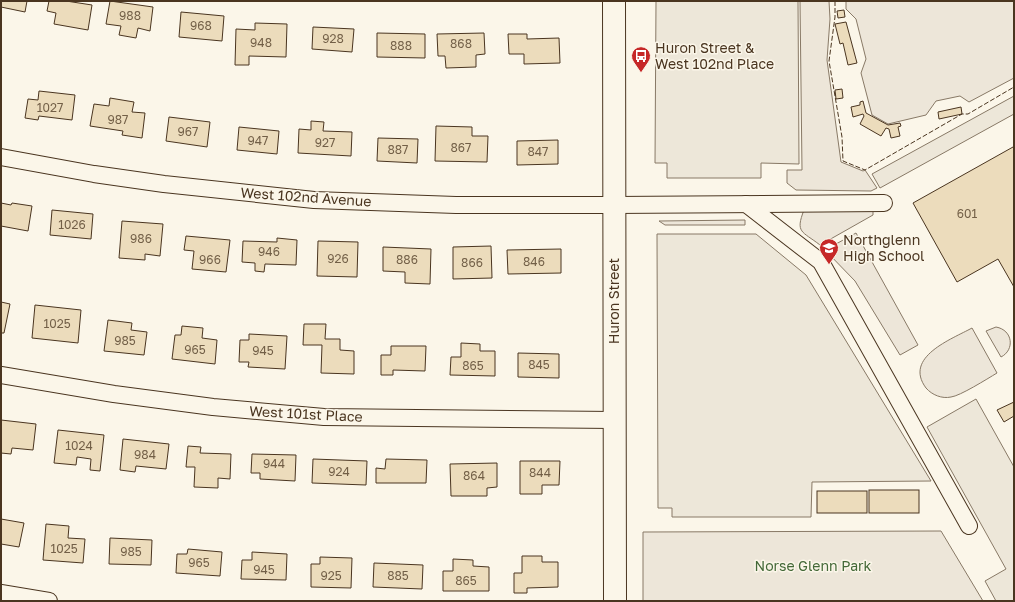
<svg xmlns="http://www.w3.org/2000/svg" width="1015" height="602" font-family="'Golos Text',sans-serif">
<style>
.green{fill:#ede6d9;stroke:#887966}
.parking{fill:#ede7d9;stroke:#887966}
.building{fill:#ecdcbc;stroke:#4a3520}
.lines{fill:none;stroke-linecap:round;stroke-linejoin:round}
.street-casing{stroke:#4a3520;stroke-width:18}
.secondary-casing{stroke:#4a3520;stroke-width:24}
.street{stroke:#fbf6e9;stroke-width:16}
.secondary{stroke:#fbf6e9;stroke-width:22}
.fence{stroke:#4a3520;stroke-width:1;stroke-dasharray:5 2;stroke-linecap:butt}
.labels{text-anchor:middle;stroke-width:3;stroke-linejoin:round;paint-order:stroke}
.number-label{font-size:12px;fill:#725f47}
.poi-label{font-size:14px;fill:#4a3520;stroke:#fbf6e9;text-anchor:start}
.street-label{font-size:14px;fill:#4a3520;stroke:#fbf6e9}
.park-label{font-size:14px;fill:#436837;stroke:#fbf6e9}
</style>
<rect width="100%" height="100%" fill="#fbf6e9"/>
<!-- green -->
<g class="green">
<path d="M 800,1 L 829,1 L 830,19 L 827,60 L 841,162 L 863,171 L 865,170 L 877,188 L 871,191 L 796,190 L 787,183 L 787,170 L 802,170 Z"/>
<path d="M 846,1 L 1014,1 L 1014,78 L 969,102 L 960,96 L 936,101 L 926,115 L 888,124 L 872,115 L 861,73 L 866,59 L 856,19 L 846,9 Z"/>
<path d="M 804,210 L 873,211 L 873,215 L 820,245 C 802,231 795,233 804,210 Z"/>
<path d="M 745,220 L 745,225 L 665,225 L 659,221 Z"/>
<path d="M 856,233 L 918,345 L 900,355 L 855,281 L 825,250 Z"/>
<path d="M 996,327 C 1013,330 1015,350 1001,357 L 986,331 Z"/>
<path d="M 972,328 L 997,373 C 987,379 960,396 951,397 C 942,399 932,395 926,388 C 903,357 952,339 972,328 Z"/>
<path d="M 941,531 L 983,601 L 643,601 L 643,532 Z"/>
</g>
<!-- parking -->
<g class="parking">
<path d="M 656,1 L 798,1 L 799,164 L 761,163 L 761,178 L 667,178 L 667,163 L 655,163 Z"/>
<path d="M 1014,96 L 1014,114 L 880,188 L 872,174 Z"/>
<path d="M 657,234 L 756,234 L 806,275 L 931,481 L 812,482 L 811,517 L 672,517 L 672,508 L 658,508 Z"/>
<path d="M 976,399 L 1014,467 L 1014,601 L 996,601 L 985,581 L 1006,569 L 927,427 Z"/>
</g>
<!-- building -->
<g class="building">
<path d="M 1,1 L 27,1 L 25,12 L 1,7 Z"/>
<path d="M 49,1 L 66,1 L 92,5 L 88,30 L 54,24 L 56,13 L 47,11 Z"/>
<path d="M 110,1 L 153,7 L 150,31 L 138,28 L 136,38 L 119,35 L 121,26 L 106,24 Z"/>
<path d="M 844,10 L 845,17 L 838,18 L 837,11 Z"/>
<path d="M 181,12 L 224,16 L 222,41 L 179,37 Z"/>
<path d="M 846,22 L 857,63 L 848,65 L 843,43 L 840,44 L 835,24 Z"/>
<path d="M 255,23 L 287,24 L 286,57 L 249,56 L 249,65 L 235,65 L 236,29 L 255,30 Z"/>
<path d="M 313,27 L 354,29 L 352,52 L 312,49 Z"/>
<path d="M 377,33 L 425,34 L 425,58 L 377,57 Z"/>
<path d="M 484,33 L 485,54 L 476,55 L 476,67 L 446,68 L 445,56 L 438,56 L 437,34 Z"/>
<path d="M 508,34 L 527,34 L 527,39 L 559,38 L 560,63 L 524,64 L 524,54 L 509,54 Z"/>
<path d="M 842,89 L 843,98 L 836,99 L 835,90 Z"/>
<path d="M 39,91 L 75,95 L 72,120 L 39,116 L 38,120 L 25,118 L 28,99 L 38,100 Z"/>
<path d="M 110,98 L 134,102 L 132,112 L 145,113 L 142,138 L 122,135 L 123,131 L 90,126 L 94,104 L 109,106 Z"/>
<path d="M 863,101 L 866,113 L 888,125 L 900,123 L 901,126 L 898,127 L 900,136 L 891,138 L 889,129 L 886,128 L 881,136 L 860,124 L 864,116 L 863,114 L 853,117 L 851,107 L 860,105 L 860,102 Z"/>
<path d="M 961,107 L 962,114 L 939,119 L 938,112 Z"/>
<path d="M 169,117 L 210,122 L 207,147 L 166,141 Z"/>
<path d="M 311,121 L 324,122 L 323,131 L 352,132 L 351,156 L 298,153 L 299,129 L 311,130 Z"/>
<path d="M 436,126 L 472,127 L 472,136 L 488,136 L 487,162 L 435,161 Z"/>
<path d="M 239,127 L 279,131 L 277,154 L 237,150 Z"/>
<path d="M 378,138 L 418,139 L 417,163 L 377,161 Z"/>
<path d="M 558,140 L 558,164 L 517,165 L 517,141 Z"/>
<path d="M 1013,147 L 1014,147 L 1014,287 L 998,259 L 957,282 L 913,203 Z"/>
<path d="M 1,203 L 11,205 L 12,203 L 32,206 L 28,231 L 1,226 Z"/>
<path d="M 52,210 L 93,214 L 91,239 L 50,235 Z"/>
<path d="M 122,221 L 163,224 L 160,256 L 145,254 L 145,260 L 119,258 Z"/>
<path d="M 186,236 L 230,240 L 226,272 L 192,269 L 194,251 L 184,250 Z"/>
<path d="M 277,238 L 297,240 L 296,265 L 265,264 L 264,272 L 255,271 L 255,263 L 242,262 L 243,241 L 277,242 Z"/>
<path d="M 318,241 L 358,242 L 357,277 L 317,276 Z"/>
<path d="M 491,246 L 492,278 L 453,279 L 453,247 Z"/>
<path d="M 383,247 L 431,249 L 430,284 L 405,283 L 405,272 L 383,271 Z"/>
<path d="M 561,249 L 561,273 L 508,274 L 507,250 Z"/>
<path d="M 1,302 L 10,304 L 4,333 L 1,333 Z"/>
<path d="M 35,305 L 81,310 L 78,343 L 32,338 Z"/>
<path d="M 108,320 L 132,323 L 131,330 L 147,332 L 144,355 L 104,351 Z"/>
<path d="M 304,324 L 326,324 L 325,339 L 340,339 L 340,350 L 354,351 L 354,374 L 321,373 L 322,345 L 303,345 Z"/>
<path d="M 182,326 L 203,328 L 202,338 L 217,340 L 215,364 L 172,359 L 175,335 L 181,335 Z"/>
<path d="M 249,334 L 287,336 L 285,369 L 248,367 L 249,362 L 239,362 L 240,340 L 249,340 Z"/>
<path d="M 461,343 L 480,344 L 480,351 L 495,351 L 495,376 L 450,375 L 451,357 L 461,357 Z"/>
<path d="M 391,346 L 426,346 L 425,371 L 393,370 L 393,375 L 381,375 L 381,355 L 391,355 Z"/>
<path d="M 518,353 L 559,354 L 559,378 L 518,377 Z"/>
<path d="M 1014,402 L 1014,416 L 1004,422 L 997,410 Z"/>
<path d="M 1,420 L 36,424 L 33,450 L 12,448 L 11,454 L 1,453 Z"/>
<path d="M 58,430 L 104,435 L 100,471 L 90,470 L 91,459 L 77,457 L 76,465 L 54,463 Z"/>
<path d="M 123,439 L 169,444 L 166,469 L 136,466 L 135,472 L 120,470 Z"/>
<path d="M 188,446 L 201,447 L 200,453 L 231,454 L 230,479 L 218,478 L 218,488 L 194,487 L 195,467 L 186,467 Z"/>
<path d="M 252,454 L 296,455 L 295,481 L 260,479 L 260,473 L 251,473 Z"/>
<path d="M 313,459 L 367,461 L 366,485 L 312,483 Z"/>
<path d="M 386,459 L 427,460 L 426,483 L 376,483 L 376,468 L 385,469 Z"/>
<path d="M 520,461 L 560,461 L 559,485 L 542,485 L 542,494 L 520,494 Z"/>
<path d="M 497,463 L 497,487 L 487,488 L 487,496 L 451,496 L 450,464 Z"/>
<rect x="869" y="490" width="50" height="23"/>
<rect x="817" y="491" width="50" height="22"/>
<path d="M 1,519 L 24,523 L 19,547 L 1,544 Z"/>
<path d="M 46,524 L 69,526 L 68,538 L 85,539 L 83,563 L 43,560 Z"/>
<path d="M 110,538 L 152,540 L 151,565 L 109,564 Z"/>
<path d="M 188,549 L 222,552 L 220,576 L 176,573 L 177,554 L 187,554 Z"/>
<path d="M 252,552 L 287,554 L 286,580 L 241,579 L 242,560 L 252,560 Z"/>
<path d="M 522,556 L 542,556 L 542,562 L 558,562 L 558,587 L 527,588 L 527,593 L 514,593 L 514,573 L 522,573 Z"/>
<path d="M 320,557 L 352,558 L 351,588 L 311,587 L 311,564 L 320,564 Z"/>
<path d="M 453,559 L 473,560 L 473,566 L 489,567 L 489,591 L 443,591 L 443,571 L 453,571 Z"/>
<path d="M 374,563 L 423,565 L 422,589 L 373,587 Z"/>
</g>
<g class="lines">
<!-- street casing -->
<g class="street-casing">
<g id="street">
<path d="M 1,157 L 94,174 L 164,184 L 314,200 L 456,205 L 614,205 L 884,203"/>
<path d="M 746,204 L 821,262 L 969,526"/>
<path d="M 1,375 L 114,394 L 213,407 L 324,417 L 614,420"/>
<path d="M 1,593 L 49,601"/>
</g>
</g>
<!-- secondary casing -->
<g class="secondary-casing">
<path id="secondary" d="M 614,1 L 615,601"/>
</g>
<!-- street -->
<use href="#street" class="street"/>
<!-- secondary -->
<use href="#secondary" class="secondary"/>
<!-- fence -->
<path class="fence" d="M 835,1 L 835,17 L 829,61 L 842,137 L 843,161 L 865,170 L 962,114 L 968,114 L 1014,87"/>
</g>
<!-- icons -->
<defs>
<g id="bus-pin" transform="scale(1)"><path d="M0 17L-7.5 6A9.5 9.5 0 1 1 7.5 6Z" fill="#c62828" stroke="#fbf6e9"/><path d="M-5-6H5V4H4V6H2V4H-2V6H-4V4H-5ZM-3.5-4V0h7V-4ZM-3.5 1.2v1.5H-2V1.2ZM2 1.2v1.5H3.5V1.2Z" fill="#fff"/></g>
<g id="school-pin" transform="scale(1)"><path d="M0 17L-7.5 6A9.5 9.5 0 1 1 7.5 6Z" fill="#c62828" stroke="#fbf6e9"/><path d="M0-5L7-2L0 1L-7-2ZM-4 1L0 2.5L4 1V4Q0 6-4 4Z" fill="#fff"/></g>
</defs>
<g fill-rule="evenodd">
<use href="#bus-pin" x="641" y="56"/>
<use href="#school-pin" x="829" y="248"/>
</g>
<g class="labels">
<!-- number labels -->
<g class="number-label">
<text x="130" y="20">988</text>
<text x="201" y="30">968</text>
<text x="333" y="43">928</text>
<text x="261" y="47">948</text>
<text x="461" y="48">868</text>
<text x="401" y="50">888</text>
<text x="50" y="112">1027</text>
<text x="118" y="124">987</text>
<text x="188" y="136">967</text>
<text x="258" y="145">947</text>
<text x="325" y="147">927</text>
<text x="461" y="152">867</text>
<text x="398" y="154">887</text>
<text x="538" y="156">847</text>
<text x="967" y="218">601</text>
<text x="72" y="229">1026</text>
<text x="141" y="243">986</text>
<text x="269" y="256">946</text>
<text x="338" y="263">926</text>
<text x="210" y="264">966</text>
<text x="407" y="264">886</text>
<text x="534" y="266">846</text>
<text x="472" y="267">866</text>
<text x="57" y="328">1025</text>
<text x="125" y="345">985</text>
<text x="195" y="354">965</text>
<text x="263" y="355">945</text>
<text x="539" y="369">845</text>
<text x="473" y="370">865</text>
<text x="79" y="450">1024</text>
<text x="145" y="459">984</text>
<text x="274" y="468">944</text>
<text x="339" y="476">924</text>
<text x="540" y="477">844</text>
<text x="474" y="480">864</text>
<text x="64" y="553">1025</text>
<text x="131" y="556">985</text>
<text x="199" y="567">965</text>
<text x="264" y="574">945</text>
<text x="331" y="580">925</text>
<text x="398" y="580">885</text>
<text x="466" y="585">865</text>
</g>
<!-- poi labels -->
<g class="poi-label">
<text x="655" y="53">Huron Street &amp;<tspan x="655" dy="16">West 102nd Place</tspan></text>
<text x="843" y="245">Northglenn<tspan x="843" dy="16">High School</tspan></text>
</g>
<!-- street labels -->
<g class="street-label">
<text transform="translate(306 197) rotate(4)" y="5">West 102nd Avenue</text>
<text transform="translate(614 301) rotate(-90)" y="5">Huron Street</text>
<text transform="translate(306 414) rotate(3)" y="5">West 101st Place</text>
</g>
<!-- park labels -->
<g class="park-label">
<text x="813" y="571">Norse Glenn Park</text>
</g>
</g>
<!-- border -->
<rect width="1015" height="602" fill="none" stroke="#4a3520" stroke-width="4"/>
</svg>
